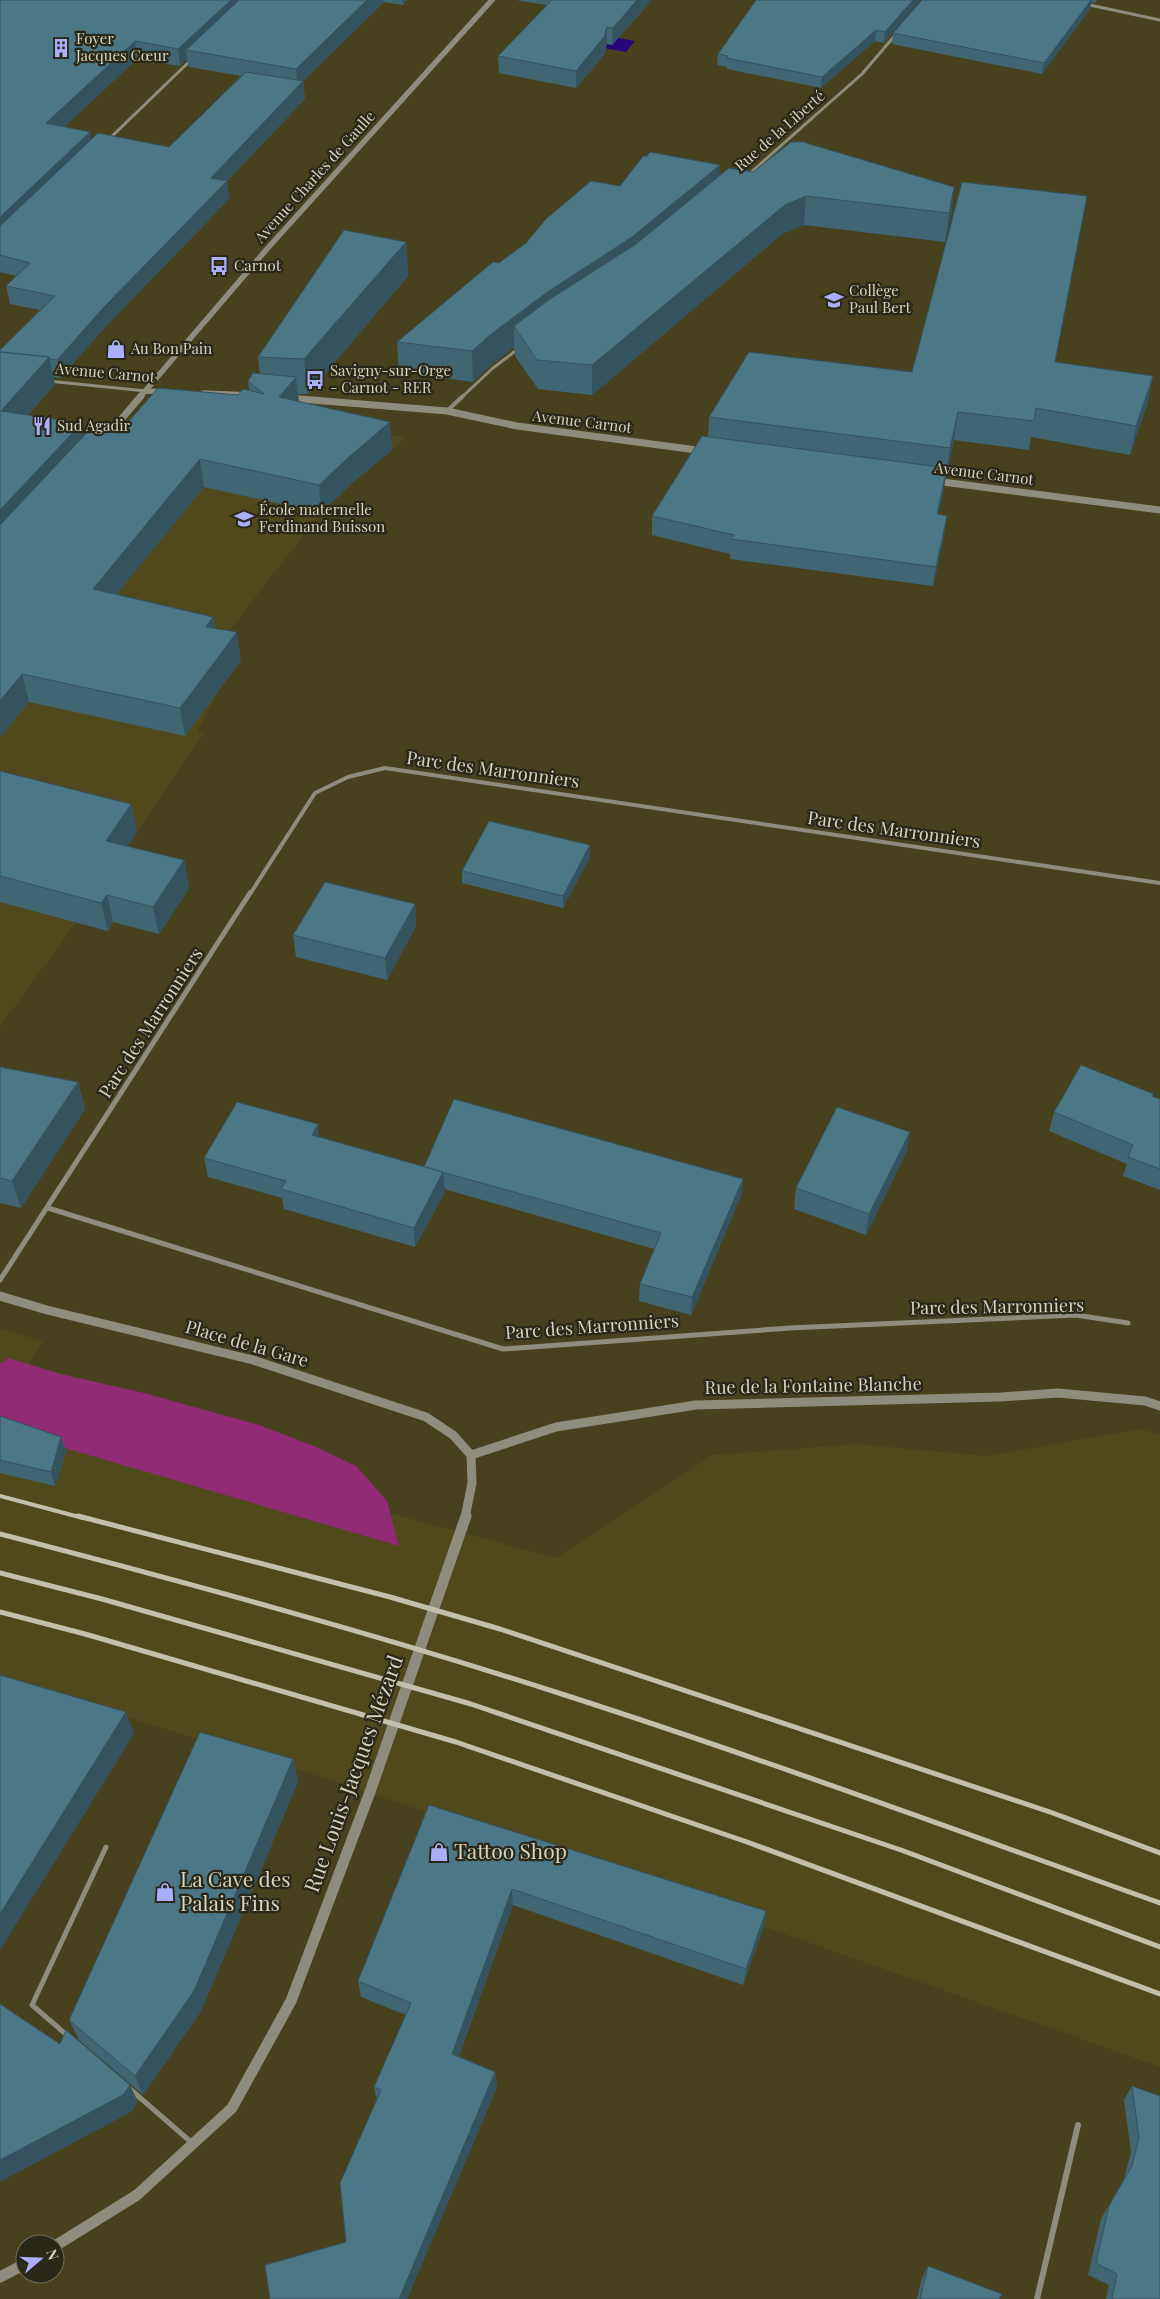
<svg xmlns="http://www.w3.org/2000/svg" width="1160" height="2299" font-family="'Playfair Display',serif">
<style>
.built{fill:#4f491c}
.green{fill:#922b75}
.water{fill:#260777}
.lines{fill:none;stroke-linecap:round;stroke-linejoin:round}
.service{stroke:#8e8c7c;stroke-width:5}
.minor-far3{stroke:#8e8c7c;stroke-width:3}
.minor-far2{stroke:#8e8c7c;stroke-width:4}
.minor-far1{stroke:#8e8c7c;stroke-width:5}
.minor{stroke:#8e8c7c;stroke-width:6}
.tertiary-far3{stroke:#8e8c7c;stroke-width:5.5}
.tertiary-far2{stroke:#8e8c7c;stroke-width:7}
.tertiary-far1{stroke:#8e8c7c;stroke-width:9}
.tertiary{stroke:#8e8c7c;stroke-width:11}
.rail-far1{stroke:#c3c0aa;stroke-width:4}
.rail{stroke:#c3c0aa;stroke-width:5}
.wall{fill:#406673;fill-rule:evenodd}
.shaded-wall{fill:#34535e}
.building{fill:#4b7786;stroke:#34535e}
.labels{text-anchor:middle;stroke-width:4.5;stroke-linejoin:round;paint-order:stroke}
.far-poi-label{font-size:15px;fill:#d6d3bf;stroke:#2a2818;text-anchor:start}
.far-street-label{font-size:15px;fill:#d6d3bf;stroke:#2a2818}
.street-label{font-size:18px;fill:#d6d3bf;stroke:#2a2818}
.near-street-label{font-size:21px;fill:#d6d3bf;stroke:#2a2818}
.near-poi-label{font-size:21px;fill:#d6d3bf;stroke:#2a2818;text-anchor:start}
</style>
<rect width="100%" height="100%" fill="#47411e"/>
<!-- built -->
<g class="built">
<path d="M 162,416 L 407,437 L 352,483 L 321,513 L 218,645 L 211,655 L 241,660 L 221,687 L 197,732 L 204,733 L 82,914 L 0,1027 L 0,602 Z"/>
<path d="M 0,1328 L 43,1341 L 2,1408 L 556,1558 L 713,1455 L 858,1444 L 986,1456 L 1141,1429 L 1160,1435 L 1160,2067 L 669,1893 L 315,1775 L 133,1719 L 0,1686 Z"/>
</g>
<!-- green -->
<path class="green" d="M 8,1358 L 61,1374 L 144,1393 L 259,1425 L 314,1446 L 356,1466 L 387,1501 L 399,1546 L 0,1429 L 0,1364 Z"/>
<!-- water -->
<path class="water" d="M 586,32 L 635,41 L 626,52 L 576,43 Z"/>
<g class="lines">
<!-- service -->
<g class="service">
<path d="M 68,2036 L 32,2005 L 106,1847"/>
<path d="M 130,2089 L 191,2142"/>
</g>
<!-- minor-far3 -->
<g class="minor-far3">
<path d="M 1085,4 L 1160,20"/>
<path d="M 108,140 L 192,59"/>
<path d="M 748,175 L 862,74 L 897,33"/>
<path d="M 48,381 L 146,391"/>
<path d="M 462,397 L 493,368 L 518,349"/>
</g>
<!-- minor-far2 -->
<g class="minor-far2">
<path d="M 447,411 L 463,396"/>
<path d="M 250,894 L 315,793 L 348,777 L 385,768 L 1160,883"/>
</g>
<!-- minor-far1 -->
<g class="minor-far1">
<path d="M 48,1208 L 503,1349 L 790,1328 L 1076,1315 L 1128,1323"/>
<path d="M 0,1280 L 250,893"/>
</g>
<!-- minor -->
<path class="minor" d="M 1037,2299 L 1078,2125"/>
<!-- tertiary-far3 -->
<g class="tertiary-far3">
<path d="M 146,391 L 165,392"/>
<path d="M 203,393 L 250,395"/>
<path d="M 140,397 L 266,250 L 492,0"/>
</g>
<!-- tertiary-far2 -->
<g class="tertiary-far2">
<path d="M 288,398 L 447,411 L 517,426 L 704,451"/>
<path d="M 107,436 L 141,396"/>
<path d="M 935,481 L 1160,510"/>
</g>
<!-- tertiary-far1 -->
<g class="tertiary-far1">
<path d="M 0,1296 L 47,1310 L 253,1360 L 426,1417 L 453,1435 L 471,1455"/>
<path d="M 471,1455 L 556,1427 L 696,1405 L 1001,1397 L 1058,1393 L 1145,1401 L 1160,1406"/>
<path d="M 465,1518 L 472,1483 L 471,1455"/>
</g>
<!-- tertiary -->
<g class="tertiary">
<path d="M 55,2246 L 137,2195 L 232,2108 L 291,2001 L 370,1792 L 466,1516"/>
<path d="M 0,2277 L 25,2264"/>
</g>
<!-- rail-far1 -->
<path class="rail-far1" d="M 0,1496 L 83,1518"/>
<!-- rail -->
<g class="rail">
<path d="M 78,1516 L 390,1597 L 500,1629 L 1050,1812 L 1160,1853"/>
<path d="M 0,1534 C 192,1584 383,1636 571,1697 C 769,1761 964,1833 1160,1903"/>
<path d="M 0,1573 L 102,1599 L 471,1704 L 901,1850 L 1160,1947"/>
<path d="M 0,1612 L 85,1634 L 456,1742 L 747,1842 L 1160,1994"/>
</g>
</g>
<!-- wall -->
<g class="wall">
<path d="M 0,0 L 407,0 L 403,5 L 384,2 L 303,81 L 305,99 L 227,181 L 229,199 L 108,324 L 60,378 L 53,377 L 55,384 L 28,415 L 84,436 L 122,429 L 238,395 L 249,390 L 248,381 L 260,374 L 258,357 L 406,242 L 408,276 L 308,394 L 298,394 L 299,402 L 392,450 L 352,483 L 321,513 L 204,487 L 116,594 L 213,617 L 215,628 L 241,660 L 185,736 L 29,702 L 0,737 L 0,350 L 40,310 L 10,304 L 6,286 L 16,276 L 0,272 ZM 137,59 L 180,66 L 187,59 L 189,67 L 241,76 L 169,147 L 91,140 L 64,127 Z"/>
<path d="M 516,0 L 652,0 L 612,45 L 607,44 L 604,55 L 576,88 L 499,73 L 498,56 L 547,5 Z"/>
<path d="M 920,0 L 884,43 L 875,41 L 821,88 L 727,69 L 727,67 L 717,65 L 718,54 Z"/>
<path d="M 922,0 L 1097,0 L 1095,3 L 1091,2 L 1090,9 L 1042,74 L 892,44 L 893,33 Z"/>
<path d="M 753,172 L 954,187 L 951,216 L 945,242 L 804,225 L 782,234 L 592,395 L 538,389 L 515,356 L 514,347 L 491,365 L 473,382 L 399,372 L 397,342 L 499,263 L 620,186 Z"/>
<path d="M 1087,196 L 1055,362 L 1153,376 L 1147,405 L 1130,455 L 1031,437 L 1029,450 L 954,440 L 946,477 L 938,515 L 947,516 L 944,535 L 933,586 L 730,559 L 730,554 L 652,535 L 652,516 L 708,437 L 709,417 L 912,372 Z"/>
<path d="M 0,771 L 131,804 L 137,832 L 127,846 L 184,860 L 189,888 L 159,934 L 113,922 L 108,931 L 0,902 Z"/>
<path d="M 590,857 L 563,908 L 462,883 L 462,871 Z"/>
<path d="M 415,904 L 416,926 L 387,980 L 296,957 L 293,935 Z"/>
<path d="M 0,1067 L 78,1082 L 85,1109 L 21,1208 L 0,1203 Z"/>
<path d="M 1154,1094 L 1153,1096 L 1160,1099 L 1160,1190 L 1123,1176 L 1127,1164 L 1049,1131 L 1054,1112 Z"/>
<path d="M 910,1132 L 906,1153 L 866,1235 L 794,1209 L 796,1188 Z"/>
<path d="M 320,1137 L 424,1167 L 743,1179 L 741,1196 L 691,1315 L 639,1301 L 640,1284 L 654,1249 L 444,1189 L 445,1192 L 415,1247 L 284,1209 L 282,1198 L 208,1177 L 204,1158 Z"/>
<path d="M 0,1416 L 61,1437 L 66,1451 L 55,1486 L 0,1473 Z"/>
<path d="M 293,1759 L 298,1782 L 201,2011 L 143,2095 L 79,2040 L 69,2020 Z"/>
<path d="M 429,1805 L 766,1911 L 763,1928 L 743,1985 L 513,1905 L 459,2056 L 495,2072 L 497,2087 L 407,2299 L 270,2299 L 346,2242 L 377,2100 L 374,2087 L 406,2015 L 361,1997 L 358,1981 Z"/>
<path d="M 1132,2086 L 1160,2096 L 1160,2299 L 1106,2299 L 1109,2285 L 1088,2275 L 1101,2219 L 1124,2179 L 1131,2152 L 1124,2100 Z"/>
<path d="M 928,2266 L 999,2299 L 917,2299 L 922,2278 Z"/>
</g>
<!-- shaded-wall -->
<g class="shaded-wall">
<path d="M 231,0 L 251,0 L 186,50 L 187,59 L 180,66 L 178,49 Z"/>
<path d="M 367,0 L 383,0 L 384,2 L 298,86 L 296,69 Z"/>
<path d="M 402,0 L 407,0 L 403,5 Z"/>
<path d="M 637,0 L 652,0 L 612,45 L 613,28 Z"/>
<path d="M 913,0 L 920,0 L 884,43 L 885,32 Z"/>
<path d="M 1091,0 L 1092,0 L 1090,9 L 1042,74 L 1044,63 Z"/>
<path d="M 607,27 L 607,44 L 604,55 L 576,88 L 576,71 Z"/>
<path d="M 876,30 L 875,41 L 821,88 L 822,77 Z"/>
<path d="M 135,41 L 137,59 L 49,141 L 46,123 Z"/>
<path d="M 303,81 L 305,99 L 227,181 L 229,199 L 108,324 L 60,378 L 57,360 L 211,178 Z"/>
<path d="M 90,132 L 93,149 L 0,238 L 0,217 Z"/>
<path d="M 720,165 L 719,195 L 514,326 L 514,347 L 491,365 L 473,382 L 472,351 L 490,335 L 546,293 Z"/>
<path d="M 954,187 L 951,216 L 945,242 L 949,213 Z"/>
<path d="M 806,196 L 804,225 L 782,234 L 592,395 L 592,365 L 785,205 Z"/>
<path d="M 1087,196 L 1082,224 L 1050,390 L 1055,362 Z"/>
<path d="M 406,242 L 408,276 L 308,394 L 304,359 Z"/>
<path d="M 49,357 L 55,384 L 7,438 L 1,411 Z"/>
<path d="M 1153,376 L 1147,405 L 1130,455 L 1136,426 Z"/>
<path d="M 296,377 L 299,404 L 279,397 Z"/>
<path d="M 958,412 L 954,440 L 946,477 L 950,448 Z"/>
<path d="M 390,422 L 392,450 L 352,483 L 321,513 L 319,485 L 350,456 Z"/>
<path d="M 82,423 L 87,451 L 0,544 L 0,510 Z"/>
<path d="M 200,459 L 204,487 L 98,617 L 93,589 Z"/>
<path d="M 947,468 L 944,487 L 935,534 L 937,514 Z"/>
<path d="M 947,516 L 944,535 L 933,586 L 936,567 Z"/>
<path d="M 213,617 L 218,645 L 206,627 Z"/>
<path d="M 237,632 L 241,660 L 185,736 L 180,708 Z"/>
<path d="M 22,674 L 29,702 L 0,737 L 0,701 Z"/>
<path d="M 131,804 L 137,832 L 112,869 L 106,841 Z"/>
<path d="M 590,845 L 590,857 L 563,908 L 563,896 Z"/>
<path d="M 184,860 L 189,888 L 159,934 L 153,907 Z"/>
<path d="M 107,895 L 113,922 L 108,931 L 101,903 Z"/>
<path d="M 415,904 L 416,926 L 387,980 L 385,958 Z"/>
<path d="M 78,1082 L 85,1109 L 21,1208 L 12,1181 Z"/>
<path d="M 318,1124 L 320,1143 L 312,1135 Z"/>
<path d="M 910,1132 L 906,1153 L 866,1235 L 869,1214 Z"/>
<path d="M 443,1172 L 445,1192 L 415,1247 L 414,1228 Z"/>
<path d="M 743,1179 L 741,1196 L 691,1315 L 692,1297 Z"/>
<path d="M 61,1437 L 66,1451 L 55,1486 L 51,1472 Z"/>
<path d="M 126,1712 L 134,1734 L 0,1950 L 0,1914 Z"/>
<path d="M 293,1759 L 298,1782 L 201,2011 L 143,2095 L 135,2076 Z"/>
<path d="M 512,1889 L 513,1905 L 454,2069 L 452,2054 Z"/>
<path d="M 766,1911 L 763,1928 L 743,1985 L 746,1969 Z"/>
<path d="M 495,2072 L 497,2087 L 407,2299 L 399,2299 Z"/>
<path d="M 130,2085 L 138,2102 L 131,2112 L 0,2182 L 0,2160 Z"/>
</g>
<!-- building -->
<g class="building">
<path d="M 0,0 L 231,0 L 178,49 L 135,41 L 46,123 L 90,132 L 0,217 Z"/>
<path d="M 239,0 L 367,0 L 296,69 L 186,50 Z"/>
<path d="M 552,0 L 637,0 L 613,28 L 607,27 L 604,37 L 576,71 L 498,56 Z"/>
<path d="M 756,0 L 913,0 L 885,32 L 876,30 L 822,77 L 727,58 L 728,56 L 718,54 Z"/>
<path d="M 922,0 L 1091,0 L 1044,63 L 893,33 Z"/>
<path d="M 246,72 L 303,81 L 211,178 L 227,181 L 105,306 L 57,360 L 50,359 L 49,357 L 0,352 L 0,350 L 55,296 L 6,286 L 30,263 L 0,255 L 0,226 L 98,133 L 169,147 Z"/>
<path d="M 791,142 L 803,142 L 954,187 L 949,213 L 806,196 L 785,205 L 592,365 L 537,360 L 514,326 L 550,299 L 636,244 L 729,168 L 753,172 Z"/>
<path d="M 650,152 L 720,165 L 632,237 L 546,293 L 490,335 L 472,351 L 397,342 L 493,262 L 499,263 L 526,243 L 546,219 L 591,181 L 620,186 L 643,156 L 647,156 Z"/>
<path d="M 962,182 L 1087,196 L 1055,362 L 1153,376 L 1136,426 L 1036,408 L 1034,421 L 958,412 L 950,448 L 709,417 L 749,352 L 912,372 Z"/>
<path d="M 344,230 L 406,242 L 304,359 L 258,357 Z"/>
<path d="M 0,352 L 49,357 L 1,411 L 82,423 L 0,510 Z"/>
<path d="M 253,373 L 296,377 L 279,397 L 390,422 L 350,456 L 319,485 L 200,459 L 93,589 L 213,617 L 206,627 L 237,632 L 180,708 L 22,674 L 0,701 L 0,525 L 94,425 L 122,429 L 158,388 L 238,395 L 243,389 L 264,394 L 248,381 Z"/>
<path d="M 702,436 L 947,468 L 937,514 L 947,516 L 936,567 L 731,539 L 734,535 L 652,516 Z"/>
<path d="M 0,771 L 131,804 L 106,841 L 184,860 L 153,907 L 107,895 L 101,903 L 0,876 Z"/>
<path d="M 489,821 L 590,845 L 563,896 L 462,871 Z"/>
<path d="M 325,882 L 415,904 L 385,958 L 293,935 Z"/>
<path d="M 1081,1065 L 1154,1094 L 1152,1096 L 1160,1099 L 1160,1169 L 1128,1157 L 1133,1145 L 1054,1112 Z"/>
<path d="M 0,1067 L 78,1082 L 12,1181 L 0,1178 Z"/>
<path d="M 454,1099 L 743,1179 L 692,1297 L 640,1284 L 661,1233 L 424,1167 Z"/>
<path d="M 237,1102 L 318,1124 L 312,1135 L 443,1172 L 414,1228 L 281,1189 L 286,1181 L 204,1158 Z"/>
<path d="M 837,1107 L 910,1132 L 869,1214 L 796,1188 Z"/>
<path d="M 0,1416 L 61,1437 L 51,1472 L 0,1460 Z"/>
<path d="M 0,1675 L 126,1712 L 0,1914 Z"/>
<path d="M 200,1732 L 293,1759 L 194,1991 L 135,2076 L 69,2020 Z"/>
<path d="M 429,1805 L 766,1911 L 746,1969 L 512,1889 L 452,2054 L 495,2072 L 399,2299 L 270,2299 L 265,2265 L 346,2242 L 340,2183 L 381,2090 L 374,2087 L 411,2003 L 358,1981 Z"/>
<path d="M 0,2004 L 60,2044 L 66,2030 L 130,2085 L 123,2095 L 0,2160 Z"/>
<path d="M 1132,2086 L 1160,2096 L 1160,2299 L 1112,2299 L 1117,2274 L 1096,2263 L 1109,2206 L 1132,2166 L 1139,2138 Z"/>
<path d="M 928,2266 L 1002,2294 L 999,2299 L 920,2299 Z"/>
</g>
<!-- icons -->
<defs>
<g id="building-bare" transform="scale(1.5)"><path d="M-4-6H4V6H1V3H-1V6H-4ZM-2.5-4.3h1.7v1.8h-1.7ZM.8-4.3h1.7v1.8H.8ZM-2.5-1h1.7V.8h-1.7ZM.8-1h1.7V.8H.8Z" fill="#abaffb" stroke="#2a2818" stroke-width="2.5" paint-order="stroke"/></g>
<g id="bus-bare" transform="scale(1.5)"><path d="M-5-6H5V4H4V6H2V4H-2V6H-4V4H-5ZM-3.5-4V0h7V-4ZM-3.5 1.2v1.5H-2V1.2ZM2 1.2v1.5H3.5V1.2Z" fill="#abaffb" stroke="#2a2818" stroke-width="2.5" paint-order="stroke"/></g>
<g id="school-bare" transform="scale(1.5)"><path d="M0-5L7-2L0 1L-7-2ZM-4 1L0 2.5L4 1V4Q0 6-4 4Z" fill="#abaffb" stroke="#2a2818" stroke-width="2.5" paint-order="stroke"/></g>
<g id="shop-bare" transform="scale(1.5)"><path d="M-5-2.5h2.3a2.7 3.5 0 0 1 5.4 0H5L5.5 6h-11ZM-1.5-2.5h3a1.5 2.3 0 0 0-3 0Z" fill="#abaffb" stroke="#2a2818" stroke-width="2.5" paint-order="stroke"/></g>
<g id="restaurant-bare" transform="scale(1.5)"><path d="M-5-6h1v4h1v-4h1v4h1v-4h1v5L-1.5 .5V6h-2V.5L-5-1ZM5-6V6H3V1.5H1.5Q1.5-4 5-6Z" fill="#abaffb" stroke="#2a2818" stroke-width="2.5" paint-order="stroke"/></g>
</defs>
<g fill-rule="evenodd">
<use href="#building-bare" x="61" y="48"/>
<use href="#bus-bare" x="219" y="266"/>
<use href="#school-bare" x="834" y="300"/>
<use href="#shop-bare" x="116" y="349"/>
<use href="#bus-bare" x="315" y="380"/>
<use href="#restaurant-bare" x="42" y="426"/>
<use href="#school-bare" x="244" y="519"/>
<use href="#shop-bare" x="439" y="1852"/>
<use href="#shop-bare" x="165" y="1892"/>
</g>
<g class="labels">
<!-- far-poi labels -->
<g class="far-poi-label">
<text x="76" y="44">Foyer<tspan x="76" dy="17">Jacques Cœur</tspan></text>
<text x="234" y="271">Carnot</text>
<text x="849" y="296">Collège<tspan x="849" dy="17">Paul Bert</tspan></text>
<text x="131" y="354">Au Bon Pain</text>
<text x="330" y="376">Savigny-sur-Orge<tspan x="330" dy="17">- Carnot - RER</tspan></text>
<text x="57" y="431">Sud Agadir</text>
<text x="259" y="515">École maternelle<tspan x="259" dy="17">Ferdinand Buisson</tspan></text>
</g>
<!-- far-street labels -->
<g class="far-street-label">
<text transform="translate(780 131) rotate(-41)" y="5">Rue de la Liberté</text>
<text transform="translate(315 177) rotate(-48)" y="5">Avenue Charles de Gaulle</text>
<text transform="translate(105 373) rotate(5)" y="5">Avenue Carnot</text>
<text transform="translate(582 422) rotate(7)" y="5">Avenue Carnot</text>
<text transform="translate(984 474) rotate(7)" y="5">Avenue Carnot</text>
</g>
<!-- street labels -->
<g class="street-label">
<text transform="translate(493 770) rotate(8)" y="6">Parc des Marronniers</text>
<text transform="translate(894 830) rotate(8)" y="6">Parc des Marronniers</text>
<text transform="translate(151 1023) rotate(-57)" y="6">Parc des Marronniers</text>
<text transform="translate(997 1307) rotate(-1)" y="6">Parc des Marronniers</text>
<text transform="translate(592 1327) rotate(-4)" y="6">Parc des Marronniers</text>
<text transform="translate(247 1344) rotate(16)" y="6">Place de la Gare</text>
<text transform="translate(813 1386) rotate(-1)" y="6">Rue de la Fontaine Blanche</text>
</g>
<!-- near-street labels -->
<g class="near-street-label">
<text transform="translate(354 1774) rotate(-70)" y="7">Rue Louis-Jacques Mézard</text>
</g>
<!-- near-poi labels -->
<g class="near-poi-label">
<text x="454" y="1859">Tattoo Shop</text>
<text x="180" y="1887">La Cave des<tspan x="180" dy="24">Palais Fins</tspan></text>
</g>
</g>
<!-- north arrow -->
<g transform="translate(40 2259) rotate(71)"><circle r="24" fill="#2a2818" stroke="#6f6c5b"/>
<path d="M0-4L9 19L0 12L-9 19Z" fill="#abaffb"/>
<text y="-8" font-size="14" font-weight="bold" text-anchor="middle" fill="#d6d3bf">N</text>
</g>
</svg>
